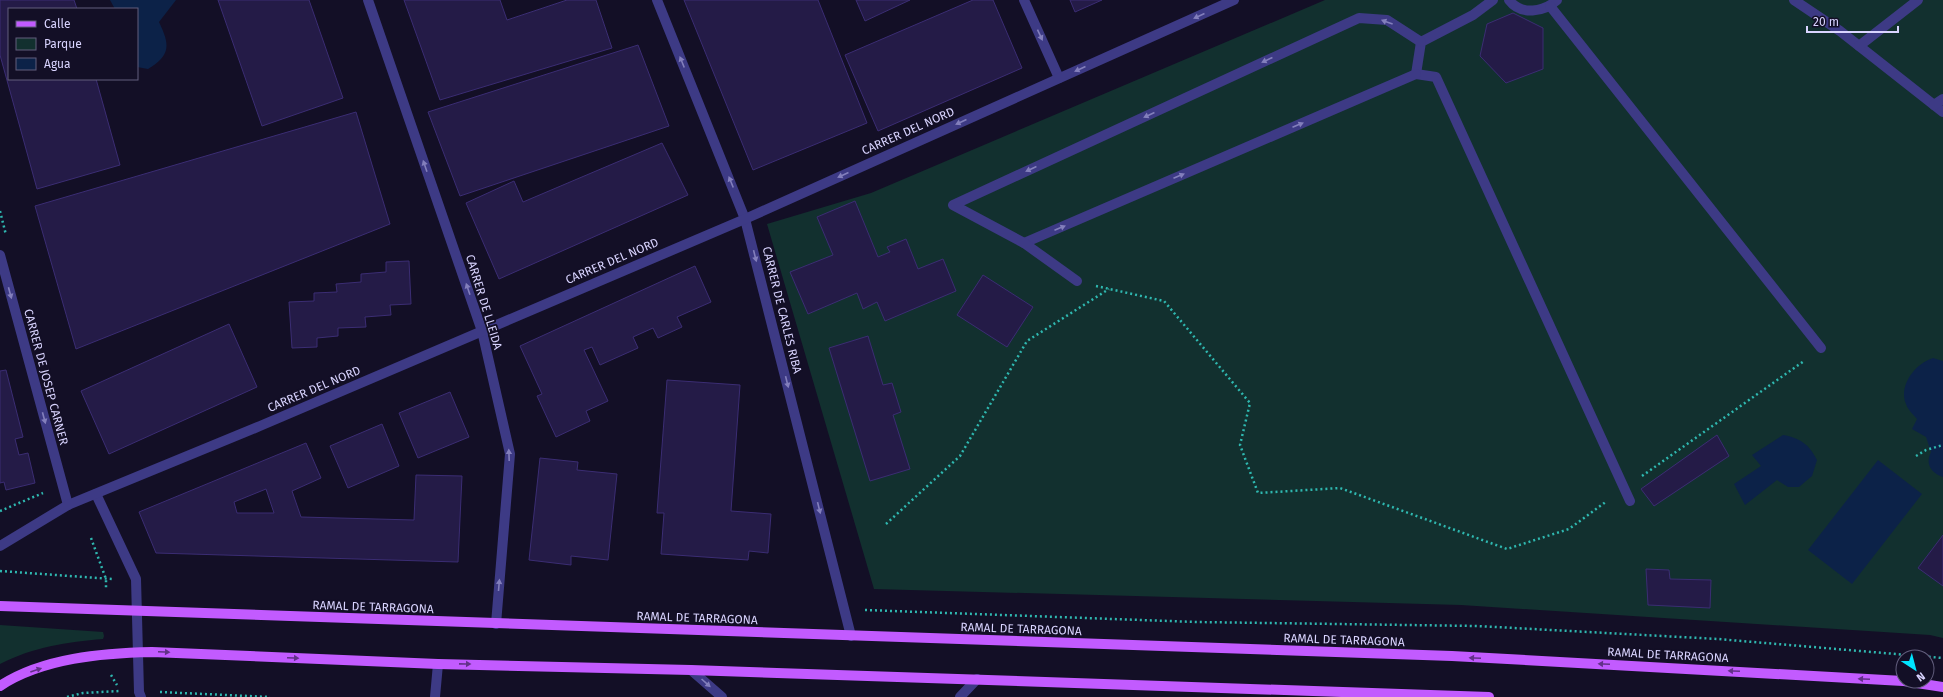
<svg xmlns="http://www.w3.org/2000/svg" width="1943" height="697" font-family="'Fira Sans',sans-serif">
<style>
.green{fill:#12302f}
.water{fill:#0c2248}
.building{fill:#241b47;stroke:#3b2d73;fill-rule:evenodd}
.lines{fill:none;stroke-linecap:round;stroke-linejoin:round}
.path{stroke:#2fb8b0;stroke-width:2.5;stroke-dasharray:2 3;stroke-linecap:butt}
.minor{stroke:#3d3a85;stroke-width:10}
.major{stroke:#c25bff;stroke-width:10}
.oneway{fill:#837fbc}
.oneway2{fill:#623188}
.labels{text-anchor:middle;stroke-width:3.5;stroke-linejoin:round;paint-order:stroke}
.street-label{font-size:12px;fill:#d9d4ff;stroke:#130f26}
</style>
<rect width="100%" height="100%" fill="#130f26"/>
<!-- green -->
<g class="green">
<path d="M 1325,0 L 1943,0 L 1943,638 L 1930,635 L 1461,605 L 874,589 L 767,224 L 871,193 Z"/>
<path d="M 0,625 L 103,632 L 104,636 L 103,639 C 67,642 33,647 0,664 Z"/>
</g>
<!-- water -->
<g class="water">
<path d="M 110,0 L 176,0 L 159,22 C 170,45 171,55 148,69 L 137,67 L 137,9 L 115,9 Z"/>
<path d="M 1933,358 L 1943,361 L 1943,477 C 1931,473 1925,464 1931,452 L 1926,437 L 1912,429 L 1917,419 C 1913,414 1908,410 1906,404 C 1898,385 1916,363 1933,358 Z"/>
<path d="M 1783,435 C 1800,438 1809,444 1817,460 L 1812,476 L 1799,487 L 1788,487 L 1777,480 L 1745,505 L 1734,484 L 1761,466 L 1752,455 Z"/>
<path d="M 1878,460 L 1922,494 L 1852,584 L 1808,550 Z"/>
</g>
<!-- building -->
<g class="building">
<path d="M 0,0 L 74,0 L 77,9 L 9,9 L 9,79 L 96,79 L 120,165 L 37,189 L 0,55 Z"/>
<path d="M 218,0 L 309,0 L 343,98 L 262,126 Z"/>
<path d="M 404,0 L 500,0 L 507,20 L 567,0 L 596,0 L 612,48 L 440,100 Z"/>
<path d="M 684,0 L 818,0 L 867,123 L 753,170 Z"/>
<path d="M 856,0 L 910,0 L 865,21 Z"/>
<path d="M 973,0 L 993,0 L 1022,68 L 878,131 L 845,55 Z"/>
<path d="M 1070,0 L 1102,0 L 1075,12 Z"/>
<path d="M 1513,13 L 1543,28 L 1543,69 L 1506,83 L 1480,56 L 1487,24 Z"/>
<path d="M 638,45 L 669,126 L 460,196 L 428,112 Z"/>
<path d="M 356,112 L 390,224 L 76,349 L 35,206 Z"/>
<path d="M 662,143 L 688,195 L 499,279 L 466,203 L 514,181 L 523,202 Z"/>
<path d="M 855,201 L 878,257 L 890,252 L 887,247 L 906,239 L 918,269 L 943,259 L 956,291 L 885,321 L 877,302 L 863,309 L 857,293 L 808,314 L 790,272 L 833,255 L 817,217 Z"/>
<path d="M 409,261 L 411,304 L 390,305 L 391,315 L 365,317 L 366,327 L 338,328 L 338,336 L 317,338 L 317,347 L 292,348 L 289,302 L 314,301 L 314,293 L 337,292 L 336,284 L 361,282 L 361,274 L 386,272 L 386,262 Z"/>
<path d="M 695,266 L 711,302 L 677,317 L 682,327 L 658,338 L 653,328 L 633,337 L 638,348 L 600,365 L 592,347 L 584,350 L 608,401 L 586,411 L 590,421 L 556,437 L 537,396 L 542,394 L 520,346 Z"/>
<path d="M 983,275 L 1033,307 L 1007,347 L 957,315 Z"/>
<path d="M 229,324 L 257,387 L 109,454 L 81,391 Z"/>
<path d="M 868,336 L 883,385 L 892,383 L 901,412 L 893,415 L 910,469 L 870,481 L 829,348 Z"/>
<path d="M 6,370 L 23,437 L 15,439 L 19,455 L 28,453 L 35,483 L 6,490 L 4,482 L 0,483 L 0,371 Z"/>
<path d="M 667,380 L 740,385 L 731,511 L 771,514 L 768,553 L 749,551 L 748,560 L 661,554 L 664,513 L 657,513 Z"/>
<path d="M 450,392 L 469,437 L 418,458 L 399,413 Z"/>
<path d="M 382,424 L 399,466 L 348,488 L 330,446 Z"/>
<path d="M 1717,435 L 1729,456 L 1654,506 L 1641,489 Z"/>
<path d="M 306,443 L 321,478 L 292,491 L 301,517 L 414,520 L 416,475 L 462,476 L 458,562 L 156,553 L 139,512 ZM 266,489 L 274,513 L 237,513 L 234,502 Z"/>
<path d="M 540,458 L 578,462 L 577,470 L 617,474 L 608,560 L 571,556 L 571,565 L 529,560 Z"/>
<path d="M 1943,535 L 1943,586 L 1918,568 Z"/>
<path d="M 1646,569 L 1669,570 L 1670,579 L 1711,580 L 1710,608 L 1648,605 Z"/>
</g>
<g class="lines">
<!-- path -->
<g class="path">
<path d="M 0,211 L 6,235"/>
<path d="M 1096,286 L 1164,301 L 1250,403 L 1240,445 L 1258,493 L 1340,488 L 1507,549 L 1569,529 L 1607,501"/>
<path d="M 1916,456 L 1926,450 L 1943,445"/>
<path d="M 1642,476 L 1804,361"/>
<path d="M 0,511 L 43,493"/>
<path d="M 886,524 L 960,456 L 1027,341 L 1109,289"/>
<path d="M 91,538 L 106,579 L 106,589"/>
<path d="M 0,571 L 112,579"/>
<path d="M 865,610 L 1196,622 L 1477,626 L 1718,639 L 1943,658"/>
<path d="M 111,675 L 117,685"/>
<path d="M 160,692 L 270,697"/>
<path d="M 67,697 L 83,693 L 119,691"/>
</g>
<!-- minor -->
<g class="minor">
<path d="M 368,0 L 482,331 L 510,454 L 496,624"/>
<path d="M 657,0 L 745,219 L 851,636"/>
<path d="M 1024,0 L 1059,78"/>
<path d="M 1493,0 L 1473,15 L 1421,42 L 1416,74 L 1436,77 L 1630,501"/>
<path d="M 1509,0 C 1521,16 1544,12 1557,0"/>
<path d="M 1794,0 L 1840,31 L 1943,112"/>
<path d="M 1550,6 L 1821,348"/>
<path d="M 1859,46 L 1918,0"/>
<path d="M 1934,105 L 1943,99"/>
<path d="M 1024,243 L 1416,74"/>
<path d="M 0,255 L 68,505"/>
<path d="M 1077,281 L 1024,243 L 953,205 L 1359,18 L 1387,20 L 1421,42"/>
<path d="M 96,494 L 136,579 L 139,692 L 141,697"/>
<path d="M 0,546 L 68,505 L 260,426 L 745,219 L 1234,0"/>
<path d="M 691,670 L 722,697"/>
<path d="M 435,697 L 438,664"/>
<path d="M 960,697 L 977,679"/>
</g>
<!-- major -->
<g class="major">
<path d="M 0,606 L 1452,656 L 1903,681"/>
<path d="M 1904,681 L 1943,687"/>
<path d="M 0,686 C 42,658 103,653 152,652 L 438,664 L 691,670 L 1489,697"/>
</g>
</g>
<!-- one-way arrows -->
<defs><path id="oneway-solid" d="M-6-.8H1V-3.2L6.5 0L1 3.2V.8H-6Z"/></defs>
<g class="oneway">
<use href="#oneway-solid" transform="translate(1199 16) rotate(156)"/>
<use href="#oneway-solid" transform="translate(1387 22) rotate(-160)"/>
<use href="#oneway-solid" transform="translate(1040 35) rotate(65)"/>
<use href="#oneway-solid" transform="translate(1267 60) rotate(155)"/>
<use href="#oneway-solid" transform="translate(682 62) rotate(-112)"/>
<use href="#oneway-solid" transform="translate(1080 69) rotate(156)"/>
<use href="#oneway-solid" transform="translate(1149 115) rotate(155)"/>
<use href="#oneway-solid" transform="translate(961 122) rotate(156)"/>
<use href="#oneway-solid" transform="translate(1298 125) rotate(-23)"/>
<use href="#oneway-solid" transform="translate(425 166) rotate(-109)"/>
<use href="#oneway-solid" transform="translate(1031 169) rotate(155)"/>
<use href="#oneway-solid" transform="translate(843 175) rotate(156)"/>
<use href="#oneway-solid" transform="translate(1179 176) rotate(-23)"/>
<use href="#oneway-solid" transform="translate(731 182) rotate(-112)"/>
<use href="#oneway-solid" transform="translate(1060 228) rotate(-23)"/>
<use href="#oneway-solid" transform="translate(755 256) rotate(76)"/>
<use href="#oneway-solid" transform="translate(468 289) rotate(-109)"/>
<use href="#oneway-solid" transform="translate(10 293) rotate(75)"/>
<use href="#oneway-solid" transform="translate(787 382) rotate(76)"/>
<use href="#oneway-solid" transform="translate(44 418) rotate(75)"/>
<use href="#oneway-solid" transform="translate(509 455) rotate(-92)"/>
<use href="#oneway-solid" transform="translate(819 508) rotate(76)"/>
<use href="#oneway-solid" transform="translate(499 585) rotate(-85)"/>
<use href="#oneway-solid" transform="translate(706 683) rotate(42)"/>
</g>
<g class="oneway2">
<use href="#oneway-solid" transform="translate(164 652) rotate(2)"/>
<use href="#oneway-solid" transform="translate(293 658) rotate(2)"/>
<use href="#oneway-solid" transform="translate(1475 658) rotate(-177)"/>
<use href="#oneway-solid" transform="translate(465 664) rotate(1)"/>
<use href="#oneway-solid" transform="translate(1604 664) rotate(-177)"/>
<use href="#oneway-solid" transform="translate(36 670) rotate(-19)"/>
<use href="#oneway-solid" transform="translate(1734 671) rotate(-177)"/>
<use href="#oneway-solid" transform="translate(1864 679) rotate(-177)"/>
</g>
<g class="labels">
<!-- street labels -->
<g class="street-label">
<text transform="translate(908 131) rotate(-24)" y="4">CARRER DEL NORD</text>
<text transform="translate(612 261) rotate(-23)" y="4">CARRER DEL NORD</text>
<text transform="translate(484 302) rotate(73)" y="4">CARRER DE LLEIDA</text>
<text transform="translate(782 310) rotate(76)" y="4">CARRER DE CARLES RIBA</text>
<text transform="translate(46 377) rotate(75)" y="4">CARRER DE JOSEP CARNER</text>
<text transform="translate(314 389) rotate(-23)" y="4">CARRER DEL NORD</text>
<text transform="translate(373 607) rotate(2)" y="4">RAMAL DE TARRAGONA</text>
<text transform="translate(697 618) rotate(2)" y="4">RAMAL DE TARRAGONA</text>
<text transform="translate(1021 629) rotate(2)" y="4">RAMAL DE TARRAGONA</text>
<text transform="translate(1344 640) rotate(2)" y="4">RAMAL DE TARRAGONA</text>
<text transform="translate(1668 655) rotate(3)" y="4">RAMAL DE TARRAGONA</text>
</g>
</g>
<!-- legend -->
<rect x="8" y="8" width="130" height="72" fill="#130f26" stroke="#625e7d"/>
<rect x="16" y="21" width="20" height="6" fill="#c25bff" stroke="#625e7d"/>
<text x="44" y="28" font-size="12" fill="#d9d4ff">Calle</text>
<rect x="16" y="38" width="20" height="12" fill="#12302f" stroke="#625e7d"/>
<text x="44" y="48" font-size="12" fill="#d9d4ff">Parque</text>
<rect x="16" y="58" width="20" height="12" fill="#0c2248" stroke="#625e7d"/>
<text x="44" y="68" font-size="12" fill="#d9d4ff">Agua</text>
<!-- north arrow -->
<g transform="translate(1915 669) rotate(144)"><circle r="19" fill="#130f26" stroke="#625e7d"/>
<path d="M0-3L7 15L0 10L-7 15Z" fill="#00e5ff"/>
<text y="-6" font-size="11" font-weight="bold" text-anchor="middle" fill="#d9d4ff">N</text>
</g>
<!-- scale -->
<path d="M1807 26v6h91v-6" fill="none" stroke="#d9d4ff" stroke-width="2"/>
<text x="1813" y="26" font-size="12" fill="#d9d4ff" stroke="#130f26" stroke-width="3" paint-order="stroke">20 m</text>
</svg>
